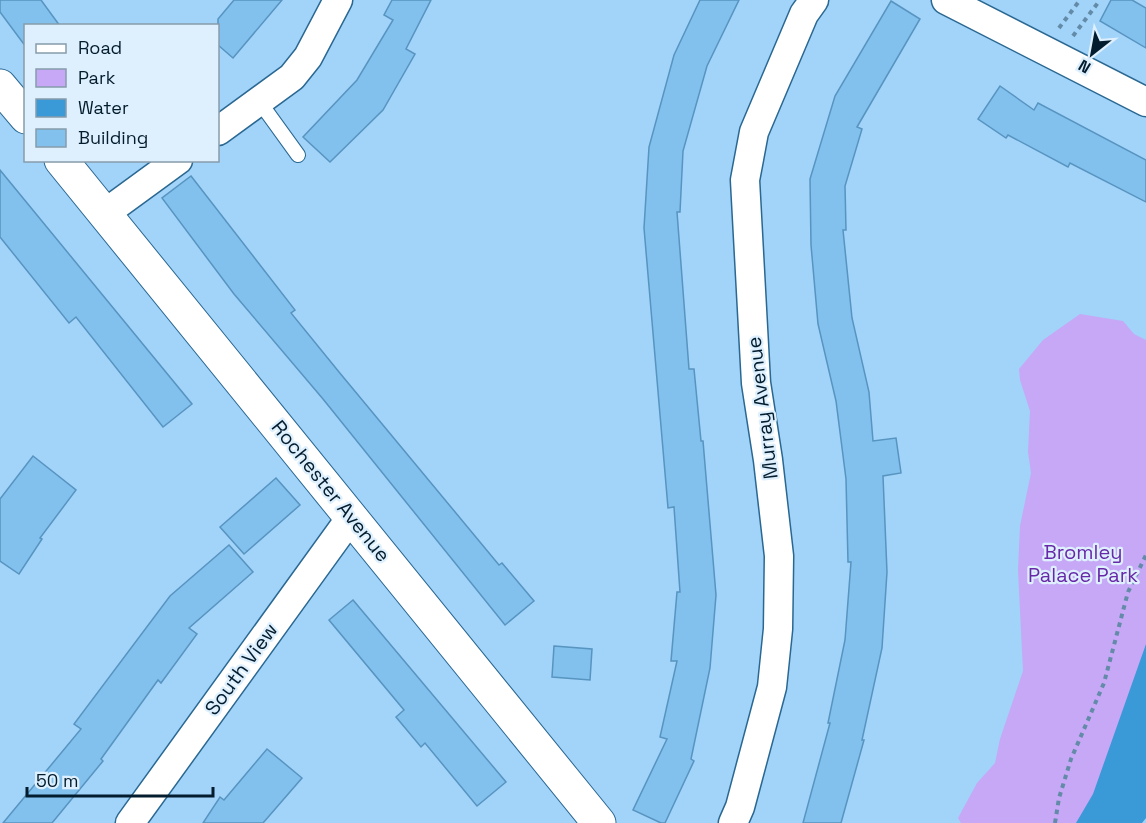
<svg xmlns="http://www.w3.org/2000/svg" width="1146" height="823" font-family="'Space Grotesk',sans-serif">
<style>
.green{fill:#c6a8f6}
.water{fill:#3a99d7}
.building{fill:#82c0ee;stroke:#5794c0;stroke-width:1.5}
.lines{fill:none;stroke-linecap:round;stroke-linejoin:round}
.service-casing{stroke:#2a6892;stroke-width:16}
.minor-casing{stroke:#2a6892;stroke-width:31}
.tertiary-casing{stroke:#2a6892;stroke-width:35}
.path{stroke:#638ba8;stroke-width:4;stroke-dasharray:4.5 4.5;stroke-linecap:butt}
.service{stroke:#fff;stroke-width:14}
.minor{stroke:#fff;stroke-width:28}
.tertiary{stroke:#fff;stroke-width:33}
.labels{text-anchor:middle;stroke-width:4.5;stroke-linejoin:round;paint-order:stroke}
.street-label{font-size:20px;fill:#041d2e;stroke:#def0fe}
.park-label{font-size:20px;fill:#6828a7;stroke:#def0fe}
</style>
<rect width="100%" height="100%" fill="#a2d3f9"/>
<!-- green -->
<path class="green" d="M 1080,314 L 1123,321 L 1134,334 L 1146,340 L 1146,675 L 1087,823 L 961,823 L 958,818 L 977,783 L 995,763 L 1000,739 L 1023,671 L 1018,570 L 1020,526 L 1031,473 L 1028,452 L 1030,411 L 1020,380 L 1019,369 L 1043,340 Z"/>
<!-- water -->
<path class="water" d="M 1146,644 L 1146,818 L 1142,823 L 1076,823 L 1093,794 Z"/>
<!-- building -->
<g class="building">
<path d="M 0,0 L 41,0 L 60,26 L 26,26 L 26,47 L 0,12 Z"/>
<path d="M 234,0 L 282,0 L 233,58 L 218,45 L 218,19 Z"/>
<path d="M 392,0 L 431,0 L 406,49 L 415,54 L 383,110 L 330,162 L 303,137 L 357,80 L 393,20 L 384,15 Z"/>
<path d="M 700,0 L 739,0 L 707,66 L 683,151 L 680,212 L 677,212 L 689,369 L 694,369 L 701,441 L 703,441 L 716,595 L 710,668 L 691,759 L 694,761 L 665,823 L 661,823 L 633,810 L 667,739 L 660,737 L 677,661 L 671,661 L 677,592 L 680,592 L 674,507 L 668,508 L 644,228 L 649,147 L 674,55 Z"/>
<path d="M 1111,0 L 1132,0 L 1146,8 L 1146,48 L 1100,21 Z"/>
<path d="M 891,1 L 920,19 L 857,127 L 862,129 L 845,186 L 846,230 L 843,230 L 852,318 L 869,392 L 873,441 L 896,438 L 901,473 L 883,476 L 887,572 L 882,648 L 862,740 L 864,740 L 841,823 L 803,823 L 830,723 L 828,723 L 845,640 L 851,562 L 848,562 L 846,479 L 836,401 L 818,324 L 811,245 L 810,179 L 835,96 Z"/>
<path d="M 1000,86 L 1034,110 L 1038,103 L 1146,160 L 1146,202 L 1070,163 L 1068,167 L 1008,135 L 1006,138 L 978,119 Z"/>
<path d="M 0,170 L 192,404 L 163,427 L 76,317 L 69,323 L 0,237 Z"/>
<path d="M 191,176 L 295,310 L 291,313 L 339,372 L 499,565 L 502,563 L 534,601 L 505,625 L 323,399 L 234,294 L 162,198 Z"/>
<path d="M 33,456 L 76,490 L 40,538 L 42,539 L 19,574 L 0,561 L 0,499 Z"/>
<path d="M 276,478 L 300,505 L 244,554 L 220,527 Z"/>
<path d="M 229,545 L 253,572 L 189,628 L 197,634 L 161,683 L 158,680 L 101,759 L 103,761 L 52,823 L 3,823 L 81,729 L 74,724 L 170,596 Z"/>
<path d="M 353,600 L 506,782 L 477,806 L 425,743 L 421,747 L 396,717 L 404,710 L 329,620 Z"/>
<path d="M 554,646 L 592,649 L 590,680 L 552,677 Z"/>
<path d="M 267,749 L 302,778 L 263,823 L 203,823 L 220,797 L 224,800 Z"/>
</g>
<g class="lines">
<!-- service casing -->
<g class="service-casing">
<path id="service" d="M 259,101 L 298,155"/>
</g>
<!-- minor casing -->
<g class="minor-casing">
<g id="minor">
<path d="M 946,0 L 1146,102"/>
<path d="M 218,131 L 292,77 L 308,57 L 338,0"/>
<path d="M 104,214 L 178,160"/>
<path d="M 130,823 L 352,516"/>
<path d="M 733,823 L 740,807 L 772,687 L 778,629 L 779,556 L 768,460 L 756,383 L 745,180 L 754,132 L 804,14 L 814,0"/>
</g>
</g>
<!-- tertiary casing -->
<g class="tertiary-casing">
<g id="tertiary">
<path d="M 0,86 L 26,117"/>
<path d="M 61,160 L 599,823"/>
</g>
</g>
<!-- path -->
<g class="path">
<path d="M 1059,28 L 1080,0"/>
<path d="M 1073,36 L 1100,0"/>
<path d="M 1055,823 L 1059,798 L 1071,759 L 1104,683 L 1128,592 L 1146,555"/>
</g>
<!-- service -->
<use href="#service" class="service"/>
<!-- minor -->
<use href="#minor" class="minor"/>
<!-- tertiary -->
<use href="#tertiary" class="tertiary"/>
</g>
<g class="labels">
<!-- street labels -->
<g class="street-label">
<text transform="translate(762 408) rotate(-97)" y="7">Murray Avenue</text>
<text transform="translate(331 491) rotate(51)" y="7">Rochester Avenue</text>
<text transform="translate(241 669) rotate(-54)" y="7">South View</text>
</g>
<!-- park labels -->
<g class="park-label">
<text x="1083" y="559">Bromley<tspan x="1083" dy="23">Palace Park</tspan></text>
</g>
</g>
<!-- legend -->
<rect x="24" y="24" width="195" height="138" fill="#def0fe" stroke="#879cab" stroke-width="1.5"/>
<rect x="36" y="44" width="30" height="9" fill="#ffffff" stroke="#879cab" stroke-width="1.5"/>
<text x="78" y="54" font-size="18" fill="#041d2e">Road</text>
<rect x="36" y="69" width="30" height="18" fill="#c6a8f6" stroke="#879cab" stroke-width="1.5"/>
<text x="78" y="84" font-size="18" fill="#041d2e">Park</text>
<rect x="36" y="99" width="30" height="18" fill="#3a99d7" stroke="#879cab" stroke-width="1.5"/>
<text x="78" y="114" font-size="18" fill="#041d2e">Water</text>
<rect x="36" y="129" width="30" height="18" fill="#82c0ee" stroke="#879cab" stroke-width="1.5"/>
<text x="78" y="144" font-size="18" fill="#041d2e">Building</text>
<!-- north arrow -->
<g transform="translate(1092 54) rotate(211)" stroke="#def0fe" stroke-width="4.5" paint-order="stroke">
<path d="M0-4.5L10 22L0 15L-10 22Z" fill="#041d2e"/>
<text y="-9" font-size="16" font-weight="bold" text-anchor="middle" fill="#041d2e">N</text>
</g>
<!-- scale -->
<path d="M27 787v9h186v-9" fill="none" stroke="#041d2e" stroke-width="3"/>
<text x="36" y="787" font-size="18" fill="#041d2e" stroke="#def0fe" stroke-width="4.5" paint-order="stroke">50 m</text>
</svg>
